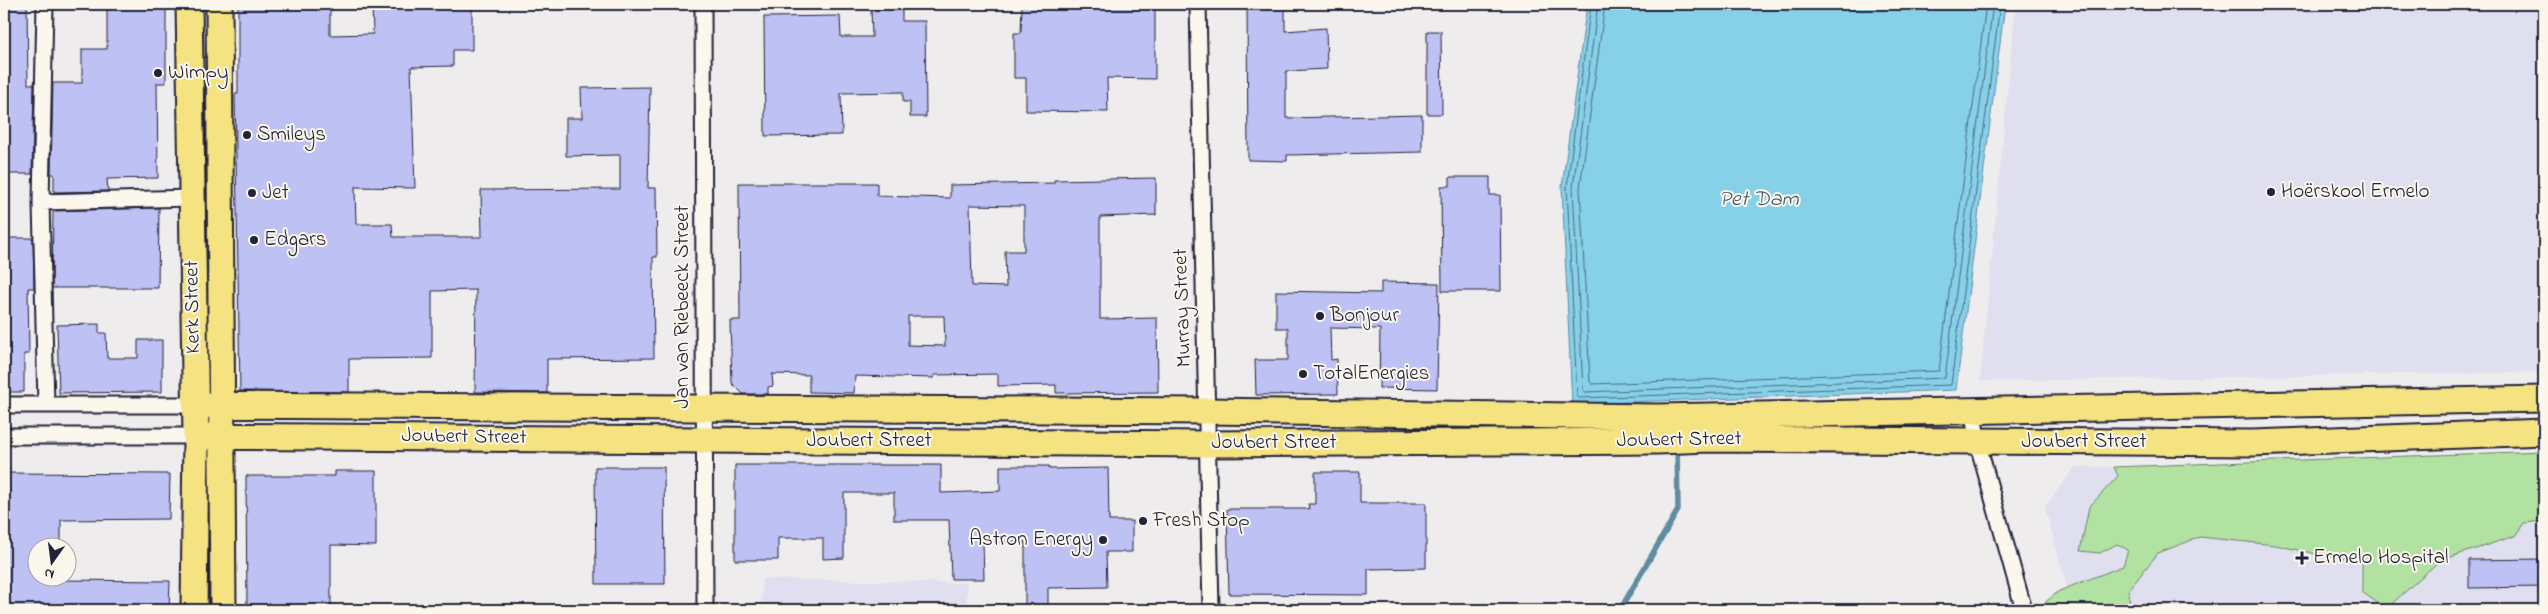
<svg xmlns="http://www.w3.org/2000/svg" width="2548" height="614" font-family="'Indie Flower',sans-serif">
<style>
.built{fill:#e0dfef}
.green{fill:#b1e2a2;stroke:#6a826e}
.water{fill:#87d1e8;stroke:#5f8ba3}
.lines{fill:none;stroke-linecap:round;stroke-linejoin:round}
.shore{stroke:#4a6880;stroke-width:1}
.stream{stroke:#5f8ba3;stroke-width:5.5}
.building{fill:#bdc1f3;stroke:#22223b;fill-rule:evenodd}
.minor-casing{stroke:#22223b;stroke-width:19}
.trunk-casing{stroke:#22223b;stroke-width:29}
.minor{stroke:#fbf7ec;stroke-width:15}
.trunk{stroke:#f5e382;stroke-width:25}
.poi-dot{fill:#22223b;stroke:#fbf7ec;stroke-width:2}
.labels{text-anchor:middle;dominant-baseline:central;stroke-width:4;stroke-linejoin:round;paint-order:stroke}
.poi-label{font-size:21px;fill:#22223b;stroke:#fbf7ec;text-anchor:start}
.street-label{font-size:21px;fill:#22223b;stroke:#fbf7ec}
.water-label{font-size:22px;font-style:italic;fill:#40576f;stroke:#fbf7ec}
</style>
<rect width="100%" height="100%" fill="#efeced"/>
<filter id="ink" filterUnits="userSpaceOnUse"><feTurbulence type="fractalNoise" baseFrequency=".02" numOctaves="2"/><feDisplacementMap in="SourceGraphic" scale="10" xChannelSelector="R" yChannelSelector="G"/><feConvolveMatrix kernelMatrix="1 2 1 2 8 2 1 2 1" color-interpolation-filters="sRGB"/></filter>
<g filter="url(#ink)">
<path class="built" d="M 2019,4 L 2544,4 L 2544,372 L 1980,381 L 2015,12 Z
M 2544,465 L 2544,610 L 2073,610 L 2045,507 L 2075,467 Z
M 762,579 L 967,583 L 966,610 L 761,610 Z"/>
<path class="green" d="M 2544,451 L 2544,521 L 2524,523 L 2515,536 L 2439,561 L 2386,609 L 2362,592 L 2362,560 L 2326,556 L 2275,545 L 2200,537 L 2158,553 L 2128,591 L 2131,610 L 2046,610 L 2043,604 L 2059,591 L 2123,566 L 2128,550 L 2117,544 L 2100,553 L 2080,551 L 2089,507 L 2118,476 L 2114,467 Z"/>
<path class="water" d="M 1587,4 L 2005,4 L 1956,390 L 1572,404 L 1562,187 Z"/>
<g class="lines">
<path class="shore" d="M 1591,4 L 1567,187 L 1577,396 L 1579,398 L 1951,385 L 2000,4
M 1598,4 L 1573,187 L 1583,390 L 1585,392 L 1945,378 L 1993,4
M 1605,4 L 1580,188 L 1590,382 L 1592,384 L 1939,371 L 1986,4"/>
<path class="stream" d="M 1620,610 L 1678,510 L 1677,445"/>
</g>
<path class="building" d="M 4,4 L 27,4 L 28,84 L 34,84 L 32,174 L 4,174 Z
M 107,4 L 166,4 L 166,83 L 157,83 L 158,178 L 107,179 L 108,191 L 54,192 L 54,174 L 51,174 L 53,83 L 82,83 L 82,49 L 107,49 Z
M 238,4 L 330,4 L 330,35 L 373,34 L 372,4 L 472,4 L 472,50 L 453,50 L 453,66 L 411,67 L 415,188 L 355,187 L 356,224 L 392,224 L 393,237 L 482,237 L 481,190 L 620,189 L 620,155 L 566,156 L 566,118 L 582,118 L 581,88 L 650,87 L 648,188 L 656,188 L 657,257 L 653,257 L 654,358 L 547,359 L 547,393 L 475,392 L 476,290 L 432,291 L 432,358 L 349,359 L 349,392 L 240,391 L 235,94 L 238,94 Z
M 1022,4 L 1155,4 L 1155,79 L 1107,78 L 1108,112 L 1026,111 L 1026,78 L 1014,78 L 1014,33 L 1021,33 Z
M 1247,4 L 1285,4 L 1285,31 L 1326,28 L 1327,69 L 1286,71 L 1286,118 L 1422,115 L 1422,152 L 1287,155 L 1287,161 L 1248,160 Z
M 871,9 L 902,9 L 902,21 L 925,21 L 926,117 L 910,117 L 910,102 L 903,102 L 903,92 L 841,93 L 842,135 L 765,136 L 764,17 L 840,16 L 841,37 L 872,37 Z
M 1427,31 L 1441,31 L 1442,114 L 1427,114 Z
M 1450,177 L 1490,177 L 1490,195 L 1500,195 L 1501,291 L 1442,291 L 1441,186 L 1450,186 Z
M 1156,178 L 1156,215 L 1100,217 L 1100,319 L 1157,318 L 1158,392 L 1056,393 L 1056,385 L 998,386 L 998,374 L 934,375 L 934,378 L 855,376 L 854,393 L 809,392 L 809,375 L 772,374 L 773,386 L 768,387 L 768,394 L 743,394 L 732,383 L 730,320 L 740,320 L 739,183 L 877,183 L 877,196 L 950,198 L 950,185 L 1054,183 L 1054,180 ZM 970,205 L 1024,206 L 1024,251 L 1005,251 L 1006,287 L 972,286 ZM 908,316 L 944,316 L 945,346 L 908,345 Z
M 159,208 L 158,288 L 52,288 L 53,211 Z
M 4,238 L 33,238 L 34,288 L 28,288 L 29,354 L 24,354 L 24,392 L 4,392 Z
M 1381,282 L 1439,283 L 1437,389 L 1379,388 L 1380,329 L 1330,328 L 1331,360 L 1337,359 L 1338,394 L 1256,395 L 1255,360 L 1288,360 L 1288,328 L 1276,328 L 1276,291 L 1381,293 Z
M 99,324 L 99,333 L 106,333 L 107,358 L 138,358 L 138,340 L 162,340 L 162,392 L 59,393 L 57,325 Z
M 735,465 L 941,465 L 941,493 L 1000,491 L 1000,466 L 1049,466 L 1049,469 L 1108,468 L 1109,521 L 1132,521 L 1132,552 L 1106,552 L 1107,587 L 1048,588 L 1048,610 L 1025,610 L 1025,542 L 983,542 L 984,579 L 951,579 L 949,520 L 894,520 L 894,493 L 844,493 L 844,558 L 823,559 L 823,538 L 778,538 L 778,560 L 735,560 Z
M 595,467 L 664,467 L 665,584 L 596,584 Z
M 335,471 L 376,471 L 376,546 L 331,545 L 331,610 L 247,610 L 246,476 L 335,476 Z
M 1315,472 L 1360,472 L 1360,503 L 1426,503 L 1426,568 L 1368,569 L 1368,595 L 1229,594 L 1227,509 L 1309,509 L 1308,504 L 1315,504 Z
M 4,473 L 170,474 L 169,519 L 61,520 L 61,546 L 38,546 L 38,576 L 61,576 L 61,580 L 170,581 L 169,610 L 4,610 Z
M 2544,559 L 2544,587 L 2469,588 L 2469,560 Z"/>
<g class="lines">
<defs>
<path id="minor" d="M 45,4 L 41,202 L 46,404
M 703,4 L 705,610
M 1198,4 L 1211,610
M 41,202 L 191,198
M 4,405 L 196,405
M 1973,411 L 1977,441 L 2024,610
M 4,436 L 196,436"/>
<path id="trunk" d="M 189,4 L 196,436 L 194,610
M 219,4 L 223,610
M 196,405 L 1207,411 L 1657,417 L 2544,399
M 196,436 L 1207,444 L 1658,441 L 1709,439 L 2252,443 L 2544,432"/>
</defs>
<use href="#minor" class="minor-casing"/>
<use href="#trunk" class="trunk-casing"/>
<use href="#minor" class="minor"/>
<use href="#trunk" class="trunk"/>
</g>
</g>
<g class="poi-dot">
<circle cx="158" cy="73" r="5"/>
<circle cx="247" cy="135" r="5"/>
<circle cx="2271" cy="192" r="5"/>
<circle cx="252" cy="193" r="5"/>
<circle cx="254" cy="240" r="5"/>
<circle cx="1320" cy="316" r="5"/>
<circle cx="1303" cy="374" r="5"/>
<circle cx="1143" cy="521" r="5"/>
<circle cx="1103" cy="540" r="5"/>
<path d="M2299.5 550.5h5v5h5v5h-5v5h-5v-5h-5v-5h5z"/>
</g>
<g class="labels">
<g class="poi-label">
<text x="168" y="73">Wimpy</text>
<text x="257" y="135">Smileys</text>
<text x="2281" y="192">Hoërskool Ermelo</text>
<text x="262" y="193">Jet</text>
<text x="264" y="240">Edgars</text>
<text x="1330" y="316">Bonjour</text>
<text x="1313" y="374">TotalEnergies</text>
<text x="1153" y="521">Fresh Stop</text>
<text x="1093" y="540" text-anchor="end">Astron Energy</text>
<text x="2313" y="558">Ermelo Hospital</text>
</g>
<g class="street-label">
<text transform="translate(193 307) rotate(-91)">Kerk Street</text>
<text transform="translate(683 307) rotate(-90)">Jan van Riebeeck Street</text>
<text transform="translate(1183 308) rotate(-92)">Murray Street</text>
<text transform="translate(464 437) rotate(1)">Joubert Street</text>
<text transform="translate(1679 440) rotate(-1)">Joubert Street</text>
<text x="869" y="441">Joubert Street</text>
<text x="2084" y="442">Joubert Street</text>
<text x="1274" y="443">Joubert Street</text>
</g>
<g class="water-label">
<text x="1759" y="200">Pet Dam</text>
</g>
</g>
<rect width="2548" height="614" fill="none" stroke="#fbf7ec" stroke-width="20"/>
<rect x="10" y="10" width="2528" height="594" fill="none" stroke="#22223b" stroke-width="2" filter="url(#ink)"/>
<g transform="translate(52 562) rotate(194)"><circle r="24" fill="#fbf7ec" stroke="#a4a2a5"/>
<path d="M0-4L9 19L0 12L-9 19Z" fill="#22223b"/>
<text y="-8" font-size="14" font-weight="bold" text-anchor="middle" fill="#22223b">N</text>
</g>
</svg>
